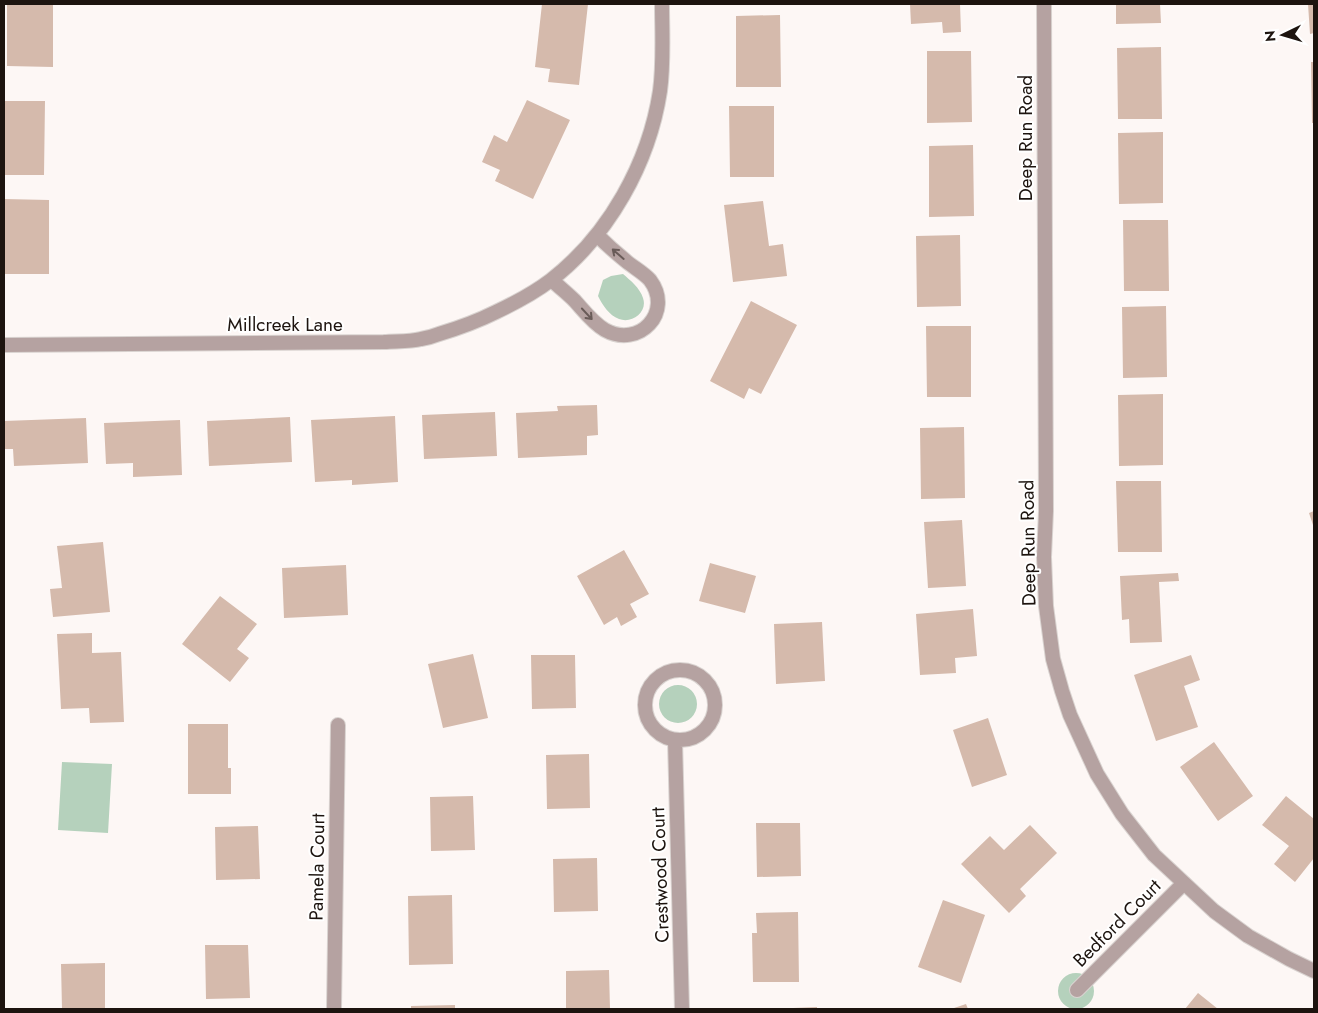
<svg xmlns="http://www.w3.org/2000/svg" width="1318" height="1013" font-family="Jost,sans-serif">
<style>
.green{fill:#b5d1bc}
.building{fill:#d5baac}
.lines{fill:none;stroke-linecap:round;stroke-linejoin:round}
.minor-casing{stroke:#d9d3d0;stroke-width:16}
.minor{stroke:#b5a2a1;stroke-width:14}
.oneway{stroke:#695b58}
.labels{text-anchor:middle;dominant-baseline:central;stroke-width:4;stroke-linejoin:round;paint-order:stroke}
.street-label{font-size:19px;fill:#1d140f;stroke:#fff}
</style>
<rect width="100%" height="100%" fill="#fdf7f5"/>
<path class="green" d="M 623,274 C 630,280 640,288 643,298 C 648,312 632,324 619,319 C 609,315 603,306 598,296 L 603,280 L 611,276 Z
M659 704a19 19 0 1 1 38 0a19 19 0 1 1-38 0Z
M 62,762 L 112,764 L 108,833 L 58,830 Z
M1058 991a18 18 0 1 1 36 0a18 18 0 1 1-36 0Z"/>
<path class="building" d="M 7,4 L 53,4 L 53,67 L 7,66 Z
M 542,4 L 588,4 L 579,85 L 548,82 L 550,69 L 535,67 Z
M 910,4 L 960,4 L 961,32 L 943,33 L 942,22 L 911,24 Z
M 1116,4 L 1160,4 L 1161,23 L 1116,24 Z
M 1308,4 L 1314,4 L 1314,33 L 1310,34 Z
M 780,15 L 781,87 L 736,87 L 736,16 Z
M 1161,47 L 1162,119 L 1118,119 L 1117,48 Z
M 927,51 L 971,51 L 972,122 L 927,123 Z
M 1311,62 L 1314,62 L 1314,123 L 1312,123 Z
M 527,100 L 570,120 L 533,199 L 495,181 L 500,170 L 482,162 L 494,135 L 507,142 Z
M 4,101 L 45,101 L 44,175 L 4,175 Z
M 729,106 L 774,106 L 774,177 L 730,177 Z
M 1163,132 L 1163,203 L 1119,204 L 1118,133 Z
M 973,145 L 974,216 L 929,217 L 929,146 Z
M 4,199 L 49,200 L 49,274 L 4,274 Z
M 763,201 L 769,246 L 783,244 L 787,276 L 733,282 L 724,205 Z
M 1123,220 L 1168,220 L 1169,291 L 1124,291 Z
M 960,235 L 961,306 L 917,307 L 916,236 Z
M 751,301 L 797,325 L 761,394 L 749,388 L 744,399 L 710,381 Z
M 1166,306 L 1167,377 L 1123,378 L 1122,307 Z
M 926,326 L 971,326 L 971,397 L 927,397 Z
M 1163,394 L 1163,465 L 1119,466 L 1118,395 Z
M 597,405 L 598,435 L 587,436 L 587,455 L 518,458 L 516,413 L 558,411 L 557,406 Z
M 495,412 L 497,456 L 424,459 L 422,415 Z
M 395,416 L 398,482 L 352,485 L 352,480 L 315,482 L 311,420 Z
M 290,417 L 292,462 L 209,466 L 207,421 Z
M 86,418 L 88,463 L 14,466 L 13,449 L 4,449 L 4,421 Z
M 180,420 L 182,475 L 133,477 L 133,463 L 106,464 L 104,423 Z
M 964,427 L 965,498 L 921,499 L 920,428 Z
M 1116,481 L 1161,481 L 1162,552 L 1118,552 Z
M 1314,511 L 1314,528 L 1309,513 Z
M 962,520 L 966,586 L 928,588 L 924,522 Z
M 103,542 L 110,612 L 53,617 L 50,589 L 62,588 L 57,546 Z
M 624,550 L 649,594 L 630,604 L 637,617 L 621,626 L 617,617 L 604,625 L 577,576 Z
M 710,563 L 756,576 L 745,613 L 699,601 Z
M 346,565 L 348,615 L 284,618 L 282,568 Z
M 1178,573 L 1179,581 L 1159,582 L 1162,642 L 1130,643 L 1129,619 L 1122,620 L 1120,576 Z
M 220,596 L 257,624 L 237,649 L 249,658 L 230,682 L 182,644 Z
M 973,609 L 977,656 L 955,658 L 956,673 L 920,675 L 916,614 Z
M 822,622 L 825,681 L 776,684 L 774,624 Z
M 92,633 L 92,653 L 121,652 L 124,722 L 90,723 L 89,708 L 61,709 L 57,634 Z
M 473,654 L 488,718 L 443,728 L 428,664 Z
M 531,655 L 575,655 L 576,708 L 532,709 Z
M 1191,655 L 1200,680 L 1184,686 L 1198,727 L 1156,741 L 1134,675 Z
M 988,718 L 1007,775 L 972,787 L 953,730 Z
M 188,724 L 228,724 L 228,768 L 231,768 L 231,794 L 188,794 Z
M 1214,742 L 1253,796 L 1218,821 L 1180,767 Z
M 589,754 L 590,808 L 547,809 L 546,755 Z
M 473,796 L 475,850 L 431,851 L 430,797 Z
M 1286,796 L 1314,819 L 1314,858 L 1295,882 L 1274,864 L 1289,846 L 1262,825 Z
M 756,823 L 800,823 L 801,876 L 757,877 Z
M 1030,825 L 1057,853 L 1020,889 L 1026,896 L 1009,913 L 961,864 L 990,836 L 1004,850 Z
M 258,826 L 260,879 L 216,880 L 215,827 Z
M 597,858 L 598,911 L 554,912 L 553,859 Z
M 452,895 L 453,964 L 409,965 L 408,896 Z
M 943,900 L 985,915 L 961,983 L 918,967 Z
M 798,912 L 799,982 L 753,982 L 752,933 L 757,933 L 756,913 Z
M 205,945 L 248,945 L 250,998 L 206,999 Z
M 105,963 L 105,1009 L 62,1009 L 61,964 Z
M 609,970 L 610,1009 L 566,1009 L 566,971 Z
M 1198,993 L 1218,1009 L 1185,1009 Z
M 966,1004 L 968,1009 L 951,1009 Z
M 455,1005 L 455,1009 L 411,1009 L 411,1006 Z
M 817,1007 L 817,1009 L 793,1009 L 793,1008 Z"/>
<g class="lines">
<defs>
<path id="minor" d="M 1044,4 L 1046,511 L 1044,557 L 1046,606 L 1053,659 L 1062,691 L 1070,715 L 1097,774 L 1122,814 L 1154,855 L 1214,911 L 1248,936 L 1289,959 L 1314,971
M 552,280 C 559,287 567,293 575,301 C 584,311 593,323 605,330 C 639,349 674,312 650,280 C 644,273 633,267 626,261 C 616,253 606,244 597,235
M 4,345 L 384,342 C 396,341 409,342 421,339 C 427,338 434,336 439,334 C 459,328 478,321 496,312 C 515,303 534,293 551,280 C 609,235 649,163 660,91 C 664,62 662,32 662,4
M645 705a35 35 0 1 1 70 0a35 35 0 1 1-70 0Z
M 675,740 L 682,1009
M 1077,990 L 1184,883
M 334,1009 L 338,725"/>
</defs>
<use href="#minor" class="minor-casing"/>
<use href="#minor" class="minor"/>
</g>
<defs><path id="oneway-shaft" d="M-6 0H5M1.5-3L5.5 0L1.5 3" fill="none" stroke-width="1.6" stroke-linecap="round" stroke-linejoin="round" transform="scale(1.25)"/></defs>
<g class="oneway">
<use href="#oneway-shaft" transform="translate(618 254) rotate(-139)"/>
<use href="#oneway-shaft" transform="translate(587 314) rotate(47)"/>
</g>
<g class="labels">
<g class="street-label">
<text transform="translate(1025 138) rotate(-90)">Deep Run Road</text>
<text x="285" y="324">Millcreek Lane</text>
<text transform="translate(1028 543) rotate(-91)">Deep Run Road</text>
<text transform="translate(317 867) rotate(-89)">Pamela Court</text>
<text transform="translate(660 875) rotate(-92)">Crestwood Court</text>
<text transform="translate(1117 923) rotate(-45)">Bedford Court</text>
</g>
</g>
<rect width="1318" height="1013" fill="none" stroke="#1d140f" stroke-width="10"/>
<g transform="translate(1283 35) rotate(265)" stroke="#ffffff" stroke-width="4" paint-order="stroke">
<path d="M0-4L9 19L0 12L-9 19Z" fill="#1d140f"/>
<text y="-8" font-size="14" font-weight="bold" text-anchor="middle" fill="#1d140f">N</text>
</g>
</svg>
